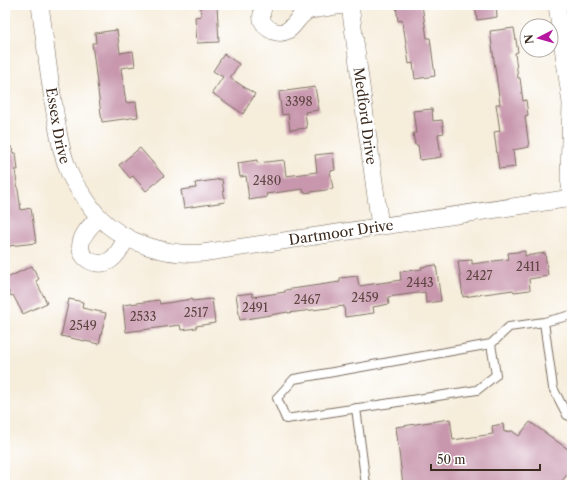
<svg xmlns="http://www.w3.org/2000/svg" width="577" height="490" font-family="'Libre Caslon Text',serif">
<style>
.building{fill:#c897ad}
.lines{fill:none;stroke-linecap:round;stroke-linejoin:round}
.service-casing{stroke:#7c6e60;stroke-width:10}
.minor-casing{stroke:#7c6e60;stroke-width:18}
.service{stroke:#fff;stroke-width:8}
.minor{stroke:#fff;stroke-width:17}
.labels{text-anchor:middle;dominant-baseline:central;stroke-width:4;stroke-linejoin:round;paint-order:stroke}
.number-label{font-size:12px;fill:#5e4542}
.street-label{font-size:14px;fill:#3b2a1e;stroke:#fff}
</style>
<rect width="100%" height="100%" fill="#fff"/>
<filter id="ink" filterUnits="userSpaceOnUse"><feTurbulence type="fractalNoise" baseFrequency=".025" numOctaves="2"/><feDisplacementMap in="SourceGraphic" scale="8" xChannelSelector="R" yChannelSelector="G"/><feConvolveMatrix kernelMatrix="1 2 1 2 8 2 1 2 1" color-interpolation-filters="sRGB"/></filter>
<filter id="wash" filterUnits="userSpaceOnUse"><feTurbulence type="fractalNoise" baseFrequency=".012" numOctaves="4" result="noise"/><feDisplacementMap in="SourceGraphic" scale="16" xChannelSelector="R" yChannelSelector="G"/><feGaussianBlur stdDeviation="0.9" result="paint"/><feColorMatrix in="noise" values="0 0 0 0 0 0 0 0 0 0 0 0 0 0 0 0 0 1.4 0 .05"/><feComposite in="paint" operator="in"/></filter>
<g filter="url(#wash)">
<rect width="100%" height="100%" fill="#f6eddb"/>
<g id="blocks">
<path class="building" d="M 200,5 L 217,5 L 219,42 L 197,43 L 195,17 L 201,16 Z
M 396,5 L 422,5 L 427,38 L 430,38 L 435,76 L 415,79 L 413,63 L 409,64 L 404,30 L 403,30 L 402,20 L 398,21 Z
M 475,5 L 496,5 L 497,17 L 477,20 Z
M 514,28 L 518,52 L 515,53 L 518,78 L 520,78 L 523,101 L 526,100 L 528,115 L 525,116 L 529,147 L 513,150 L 515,167 L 499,169 L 494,132 L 500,131 L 496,104 L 500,104 L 490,31 Z
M 117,30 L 120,53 L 133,51 L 135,66 L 121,68 L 126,103 L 136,102 L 138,117 L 102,122 L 92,43 L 96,43 L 95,33 Z
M 224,54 L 239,64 L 230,78 L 255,94 L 243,114 L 212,93 L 223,77 L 213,71 Z
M 315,87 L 319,110 L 305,112 L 307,128 L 290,130 L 288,114 L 282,115 L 279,92 Z
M 432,109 L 433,121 L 442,120 L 444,133 L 438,134 L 441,157 L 420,160 L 418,145 L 415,145 L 413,133 L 416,133 L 413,111 Z
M 12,147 L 13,153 L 16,153 L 18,170 L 15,170 L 21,210 L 31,208 L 36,243 L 9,246 L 5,220 L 5,148 Z
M 140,148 L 164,176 L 146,191 L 133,176 L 130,178 L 119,165 Z
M 333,153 L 335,170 L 330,171 L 333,189 L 304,193 L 303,189 L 266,194 L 267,197 L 249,200 L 246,176 L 240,177 L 238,163 L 257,160 L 257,163 L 284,160 L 286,176 L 317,172 L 315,155 Z
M 222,179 L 225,202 L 184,208 L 181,190 L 196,188 L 195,183 Z
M 525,251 L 525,256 L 545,253 L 548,276 L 529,279 L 530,290 L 514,292 L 513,290 L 463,297 L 458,261 L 472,260 L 472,264 L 509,259 L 508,253 Z
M 436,265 L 441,301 L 426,303 L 425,292 L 388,297 L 389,304 L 373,307 L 374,313 L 345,317 L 344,306 L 288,313 L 288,312 L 240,320 L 236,295 L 252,293 L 253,297 L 285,292 L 285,290 L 340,282 L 340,278 L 357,276 L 359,286 L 401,280 L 400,272 L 422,269 L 421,267 Z
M 32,266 L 39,279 L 36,281 L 47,303 L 23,314 L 13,295 L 11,296 L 5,285 L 5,279 Z
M 69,299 L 83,302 L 82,308 L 106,313 L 99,344 L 61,336 Z
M 192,299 L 192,301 L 212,299 L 215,323 L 196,326 L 196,328 L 182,330 L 181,330 L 180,325 L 126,332 L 123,305 L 159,300 L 160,304 Z
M 450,419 L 453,440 L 493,434 L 492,426 L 503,424 L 504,432 L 512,431 L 519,436 L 530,422 L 572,452 L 572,468 L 559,485 L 403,485 L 396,427 Z"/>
</g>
</g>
<g filter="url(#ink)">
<use href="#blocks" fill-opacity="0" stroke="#7c6e60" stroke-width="1"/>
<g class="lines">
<defs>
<path id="service" d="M 572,315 L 544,322 L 553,388 L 567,415 L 572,417
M 491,344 L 496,375 L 477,390 L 286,419 L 277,398 L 294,379 L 491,344 L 509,327 L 544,322
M 356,408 L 366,485"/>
<g id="minor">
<path id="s1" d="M 40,5 C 45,41 49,77 55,113 C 58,131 60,149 67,166 C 70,177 76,186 83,195 C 88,203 93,211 99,217 C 124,243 167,256 202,253 L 572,198"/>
<path d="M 264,5 C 262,10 261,15 262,20 C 264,25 268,29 273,31 C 293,38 294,17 308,11 C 310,9 314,10 317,9 C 326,8 335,6 345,5"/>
<path id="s2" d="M 350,5 L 380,226"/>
<path d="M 557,5 L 571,103 L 569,178 L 572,198"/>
<path d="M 99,217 C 92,225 83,232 81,243 C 77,260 101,270 113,258 C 119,253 123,244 127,237"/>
</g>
</defs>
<use href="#service" class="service-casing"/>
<use href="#minor" class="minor-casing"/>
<use href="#service" class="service"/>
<use href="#minor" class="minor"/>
</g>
</g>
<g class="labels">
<g class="number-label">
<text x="299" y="101">3398</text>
<text x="267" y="180">2480</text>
<text x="528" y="266">2411</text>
<text x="479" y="275">2427</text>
<text x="420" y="282">2443</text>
<text x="365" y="297">2459</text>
<text x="307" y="299">2467</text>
<text x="255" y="307">2491</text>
<text x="196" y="312">2517</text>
<text x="143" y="316">2533</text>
<text x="83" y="325">2549</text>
</g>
<g class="street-label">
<text stroke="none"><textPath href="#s2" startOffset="112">Medford Drive</textPath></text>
<text stroke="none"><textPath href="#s1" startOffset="122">Essex Drive</textPath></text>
<text stroke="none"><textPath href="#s1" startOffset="477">Dartmoor Drive</textPath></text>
</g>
</g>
<rect width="577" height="490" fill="none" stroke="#fff" stroke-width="20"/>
<g transform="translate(539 38) rotate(264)"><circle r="19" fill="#ffffff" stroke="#b1aaa5"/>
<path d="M0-3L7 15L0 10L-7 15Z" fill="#b5179e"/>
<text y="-6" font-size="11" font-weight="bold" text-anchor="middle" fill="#3b2a1e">N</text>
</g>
<path d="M431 464v6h109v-6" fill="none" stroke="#3b2a1e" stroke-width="2"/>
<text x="437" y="464" font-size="12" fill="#3b2a1e" stroke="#ffffff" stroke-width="3" paint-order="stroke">50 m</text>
</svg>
